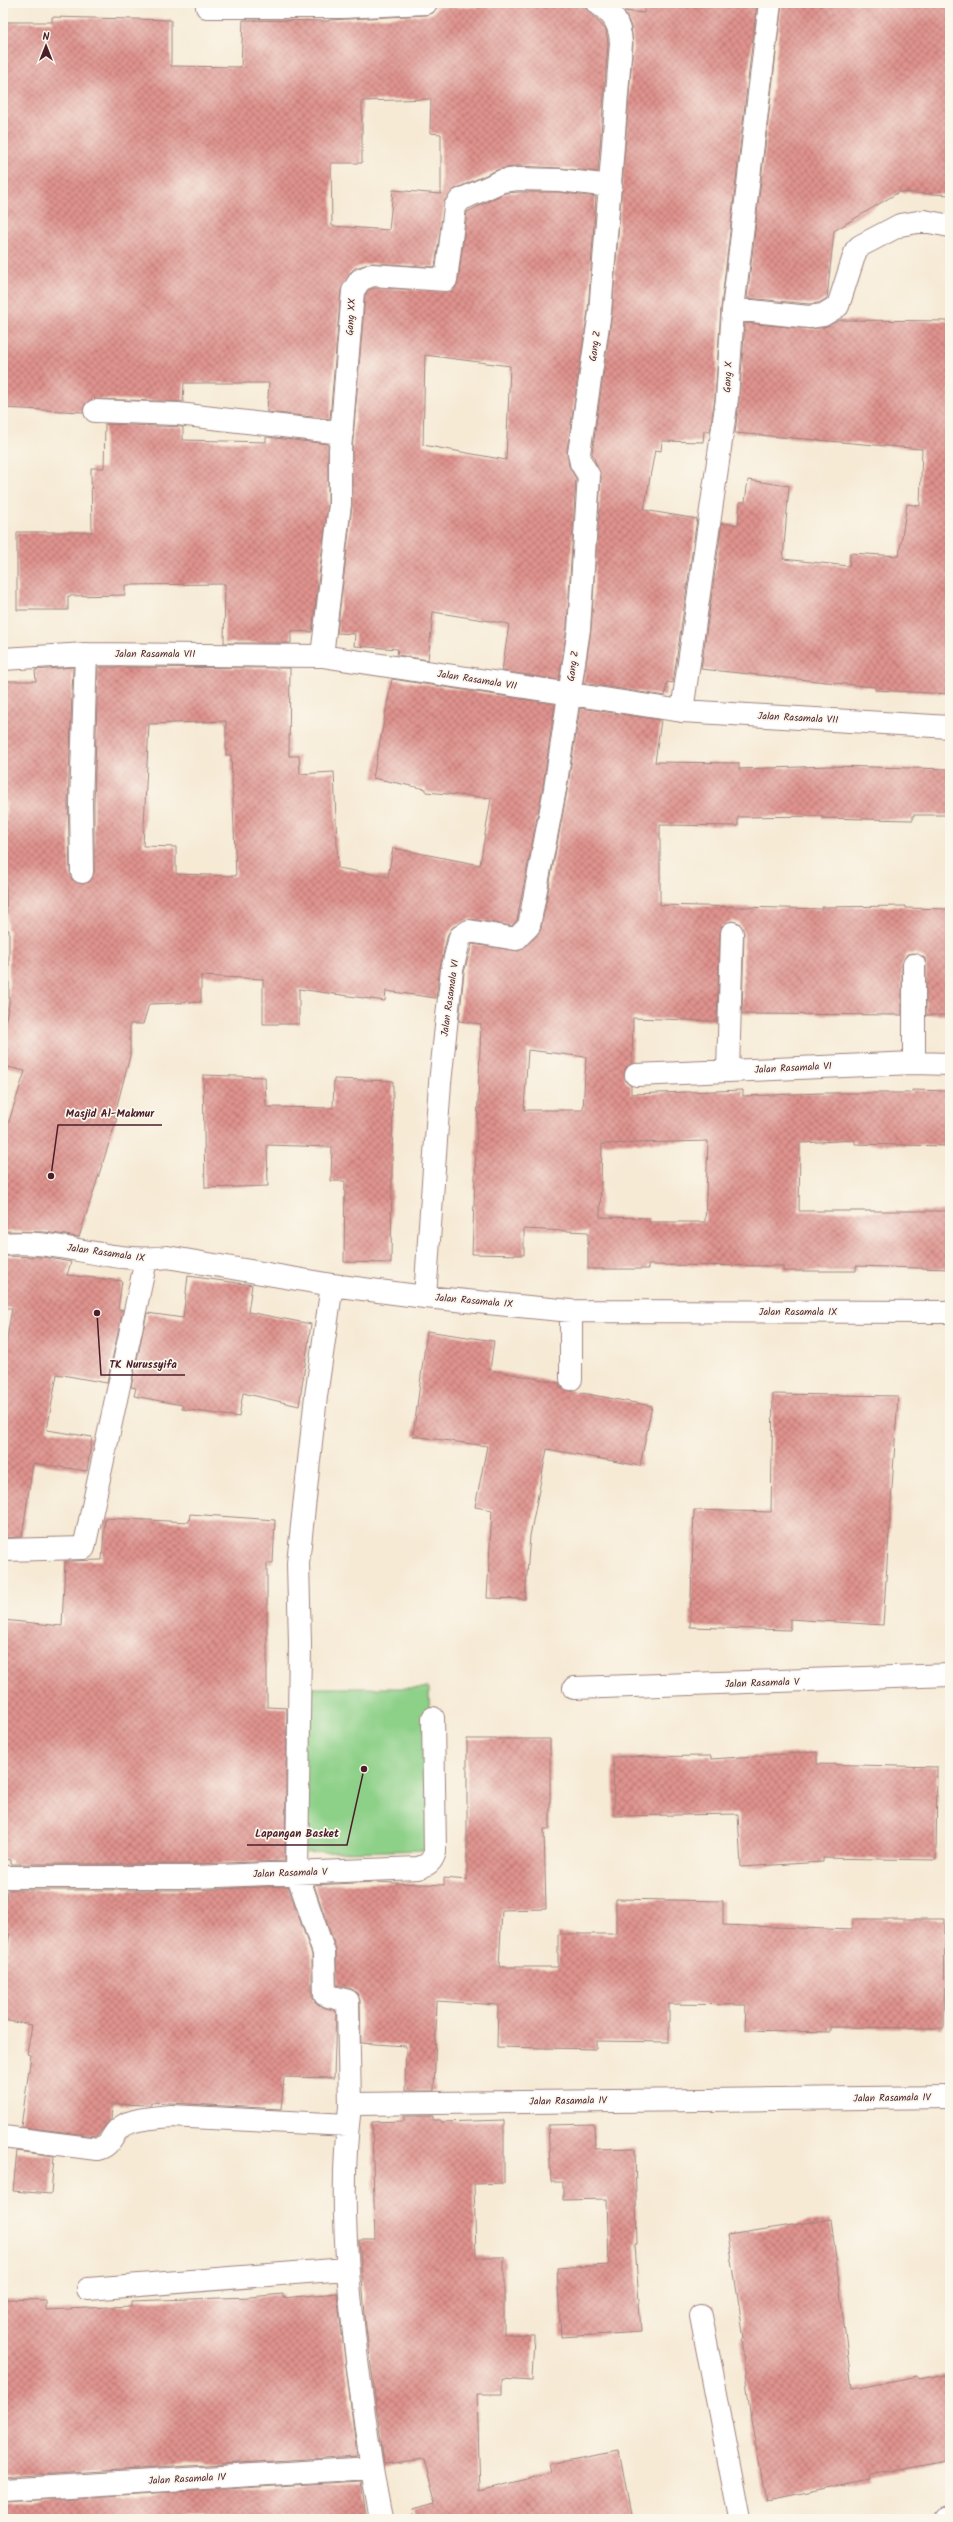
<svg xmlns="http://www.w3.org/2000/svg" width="953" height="2522" font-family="Kalam,sans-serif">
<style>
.garden{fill:#8dd088;stroke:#6c785a}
.building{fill:url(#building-cross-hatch);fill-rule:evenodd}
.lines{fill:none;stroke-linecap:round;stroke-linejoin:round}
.minor-casing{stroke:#a08480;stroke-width:24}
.minor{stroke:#fff;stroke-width:22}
.labels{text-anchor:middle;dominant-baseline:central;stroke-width:3.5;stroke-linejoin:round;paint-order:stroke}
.street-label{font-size:10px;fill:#4a1f2b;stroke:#fbf7ec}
.leader{fill:none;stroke:#4a1f2b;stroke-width:1.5}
.callout-dot{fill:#4a1f2b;stroke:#fbf7ec;stroke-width:1.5}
.callout-label{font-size:11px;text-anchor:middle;font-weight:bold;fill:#4a1f2b;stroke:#fbf7ec;stroke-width:3.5;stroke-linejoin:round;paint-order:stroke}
</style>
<defs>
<pattern id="building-cross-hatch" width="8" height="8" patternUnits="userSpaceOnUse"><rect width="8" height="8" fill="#df938e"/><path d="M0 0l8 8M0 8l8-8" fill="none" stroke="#b77774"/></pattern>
</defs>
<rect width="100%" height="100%" fill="#fbf7ec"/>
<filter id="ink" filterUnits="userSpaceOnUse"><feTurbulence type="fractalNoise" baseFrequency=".025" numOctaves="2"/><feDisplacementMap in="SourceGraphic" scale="8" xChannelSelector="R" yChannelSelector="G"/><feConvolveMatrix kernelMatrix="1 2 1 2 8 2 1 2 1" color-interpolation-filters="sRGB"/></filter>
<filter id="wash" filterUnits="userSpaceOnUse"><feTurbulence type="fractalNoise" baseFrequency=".012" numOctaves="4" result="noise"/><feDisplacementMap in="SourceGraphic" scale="16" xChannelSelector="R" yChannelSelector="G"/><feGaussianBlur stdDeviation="0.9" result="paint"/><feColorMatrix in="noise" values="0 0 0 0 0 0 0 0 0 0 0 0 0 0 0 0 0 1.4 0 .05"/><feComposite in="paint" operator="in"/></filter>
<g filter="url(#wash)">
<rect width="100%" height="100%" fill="#f6ead5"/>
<path class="garden" d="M 299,1688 L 429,1688 L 432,1850 L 298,1853 Z"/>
<g id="blocks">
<path class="building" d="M 534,3 L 585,7 L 606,30 L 608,43 L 598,172 L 560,168 L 518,166 L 497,170 L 455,189 L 445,200 L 435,267 L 372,263 L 355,268 L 350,273 L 341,290 L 330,419 L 267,412 L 269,383 L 184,383 L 183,402 L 95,399 L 85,404 L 83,412 L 3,408 L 3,22 L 52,22 L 52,17 L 171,20 L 171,66 L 241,67 L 243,20 L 329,21 L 329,20 L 427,15 L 433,13 L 437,7 L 490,7 ZM 431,99 L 430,133 L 441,134 L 441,194 L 393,190 L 389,230 L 332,226 L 331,163 L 362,163 L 362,101 Z
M 645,3 L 757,3 L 721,308 L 715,398 L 710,431 L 704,431 L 703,442 L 662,441 L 661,451 L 655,450 L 644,510 L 697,519 L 673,683 L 667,682 L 665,696 L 583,683 L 591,630 L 601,477 L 592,453 L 612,313 L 633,44 L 631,26 L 624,11 L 644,13 Z
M 782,3 L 950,3 L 950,195 L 899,192 L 834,231 L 827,298 L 819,303 L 809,304 L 747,298 Z
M 519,192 L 559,192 L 596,197 L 588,311 L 567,451 L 569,466 L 576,479 L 567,628 L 559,680 L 502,671 L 509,624 L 433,612 L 428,660 L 397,655 L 398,649 L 354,646 L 355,634 L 337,633 L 352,505 L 352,451 L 365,295 L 368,290 L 374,288 L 452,291 L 458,282 L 467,212 L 505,193 ZM 425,355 L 510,366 L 506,460 L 423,445 Z
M 840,320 L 950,321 L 950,694 L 875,690 L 875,687 L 701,669 L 722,523 L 738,525 L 740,502 L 745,502 L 748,480 L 789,486 L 783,559 L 849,566 L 850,553 L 899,556 L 907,504 L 920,506 L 922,449 L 735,433 L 739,400 L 745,323 L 811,329 L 825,327 Z
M 105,424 L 183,427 L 183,440 L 266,442 L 266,437 L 328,444 L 328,503 L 312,632 L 291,631 L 291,643 L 224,643 L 225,584 L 125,585 L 125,595 L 68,596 L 68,610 L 17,610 L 17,532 L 92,532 L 91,468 L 104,468 Z
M 73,667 L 68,803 L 70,872 L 72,879 L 82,884 L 89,882 L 94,872 L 94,803 L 98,667 L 290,668 L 289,756 L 299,756 L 300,774 L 334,772 L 338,868 L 388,877 L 393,848 L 480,865 L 491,798 L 426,792 L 426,789 L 373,778 L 392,679 L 555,704 L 543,787 L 517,920 L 512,926 L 471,919 L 453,927 L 448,934 L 440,967 L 436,998 L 386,991 L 385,1001 L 299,989 L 299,1024 L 263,1024 L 263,979 L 201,976 L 201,1002 L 149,1004 L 143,1024 L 130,1024 L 130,1056 L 114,1117 L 117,1118 L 79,1237 L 45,1232 L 3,1231 L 3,1140 L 25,1071 L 3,1066 L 3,1031 L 9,1005 L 9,930 L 7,930 L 5,854 L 6,799 L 3,799 L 6,681 L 36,681 L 35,670 ZM 226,721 L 226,755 L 231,755 L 236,876 L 176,874 L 176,847 L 143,846 L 149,724 Z
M 580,708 L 661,720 L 655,762 L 739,763 L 739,769 L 831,766 L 950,769 L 950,815 L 913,815 L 913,820 L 822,818 L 822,816 L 738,817 L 738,826 L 660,825 L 660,905 L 822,909 L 822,907 L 906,906 L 906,908 L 950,909 L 950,1015 L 926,1015 L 926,965 L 925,958 L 914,953 L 907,954 L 902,965 L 902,1015 L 742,1014 L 744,933 L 739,923 L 732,921 L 722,926 L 720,933 L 717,1021 L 633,1018 L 632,1064 L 625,1069 L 624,1075 L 626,1082 L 631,1086 L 631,1094 L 743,1090 L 743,1096 L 822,1093 L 912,1093 L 912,1090 L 950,1091 L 950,1146 L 855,1144 L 855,1140 L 800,1143 L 799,1211 L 950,1211 L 950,1269 L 856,1266 L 856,1271 L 783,1271 L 783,1266 L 648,1265 L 648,1269 L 588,1269 L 588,1232 L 524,1229 L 524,1255 L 472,1254 L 481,1024 L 459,1021 L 464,972 L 472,944 L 519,951 L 538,935 L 541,929 L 567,791 ZM 528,1050 L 586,1057 L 583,1110 L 524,1110 ZM 708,1141 L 705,1222 L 649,1222 L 649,1218 L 600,1217 L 602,1144 Z
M 203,1075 L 265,1077 L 266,1107 L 333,1108 L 334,1079 L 393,1081 L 391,1263 L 344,1262 L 345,1181 L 331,1181 L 332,1147 L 267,1145 L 268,1186 L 205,1188 Z
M 3,1256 L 43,1257 L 71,1262 L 67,1275 L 122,1281 L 118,1309 L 123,1310 L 107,1383 L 57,1374 L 47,1430 L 92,1437 L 87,1471 L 33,1463 L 22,1537 L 3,1538 L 3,1363 L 12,1308 L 3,1308 Z
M 188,1276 L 252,1285 L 248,1312 L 311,1324 L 299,1406 L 243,1393 L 239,1417 L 182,1409 L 182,1405 L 134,1396 L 136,1388 L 131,1387 L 147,1313 L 183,1318 Z
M 427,1331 L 494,1341 L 490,1370 L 560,1383 L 560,1388 L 571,1391 L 652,1406 L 640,1466 L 547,1449 L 530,1536 L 525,1599 L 487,1598 L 492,1510 L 475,1507 L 487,1446 L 413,1436 Z
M 773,1394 L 898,1396 L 883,1625 L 790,1619 L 790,1630 L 690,1627 L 694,1510 L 771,1512 Z
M 190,1514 L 275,1520 L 273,1563 L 267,1563 L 267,1707 L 287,1708 L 285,1861 L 194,1864 L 11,1864 L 11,1860 L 3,1859 L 3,1620 L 62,1626 L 65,1561 L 102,1560 L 105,1518 L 189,1522 Z
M 467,1739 L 550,1739 L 550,1829 L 544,1829 L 546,1909 L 502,1910 L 499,1967 L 558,1967 L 558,1934 L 616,1934 L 616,1899 L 723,1901 L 723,1925 L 852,1930 L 852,1919 L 945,1919 L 944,2028 L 830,2027 L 830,2032 L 745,2030 L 746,2005 L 669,2004 L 669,2042 L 596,2041 L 596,2049 L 497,2047 L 498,2005 L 437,2001 L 434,2091 L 405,2091 L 406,2046 L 361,2043 L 360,2000 L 357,1993 L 352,1989 L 337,1985 L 336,1949 L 314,1885 L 374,1882 L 444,1885 L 444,1878 L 467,1880 Z
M 817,1752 L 817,1764 L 937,1767 L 936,1860 L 823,1858 L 823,1862 L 741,1867 L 738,1814 L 614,1816 L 613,1757 L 711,1756 L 711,1759 Z
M 288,1886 L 312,1955 L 312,1995 L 315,2002 L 322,2007 L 336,2011 L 334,2078 L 284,2077 L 281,2109 L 151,2102 L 151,2105 L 112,2104 L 111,2119 L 96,2136 L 21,2127 L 31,2055 L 27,2054 L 32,2025 L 3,2020 L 3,1977 L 10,1934 L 3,1933 L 7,1890 L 194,1890 Z
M 404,2116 L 433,2116 L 433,2120 L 441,2120 L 441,2122 L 504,2120 L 504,2183 L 474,2184 L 476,2257 L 504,2257 L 504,2334 L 534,2335 L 532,2381 L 502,2379 L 502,2394 L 477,2394 L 480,2491 L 551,2473 L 549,2464 L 619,2451 L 631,2515 L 612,2519 L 414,2519 L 412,2509 L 436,2503 L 424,2459 L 384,2464 L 366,2327 L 359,2240 L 375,2240 L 372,2122 L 404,2121 Z
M 594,2124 L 595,2149 L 635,2148 L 637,2244 L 635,2244 L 641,2332 L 561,2337 L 557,2268 L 609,2265 L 607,2199 L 563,2200 L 563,2182 L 551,2182 L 548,2125 Z
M 17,2151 L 54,2156 L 51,2194 L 13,2191 Z
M 831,2219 L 852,2389 L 918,2376 L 919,2379 L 950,2373 L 950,2459 L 869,2475 L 870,2479 L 766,2500 L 751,2420 L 741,2339 L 744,2338 L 728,2235 Z
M 337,2293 L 357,2456 L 3,2477 L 3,2299 L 46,2300 L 46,2310 L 131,2306 L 131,2301 L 250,2297 L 283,2294 L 283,2298 Z
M 361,2481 L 366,2519 L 3,2519 L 3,2502 Z"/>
</g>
</g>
<g filter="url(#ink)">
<use href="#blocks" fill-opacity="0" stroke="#a08480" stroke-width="1"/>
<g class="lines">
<defs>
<path id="minor" d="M 207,7 L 343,7 L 426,3
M 733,309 L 770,3
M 95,411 L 178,414 L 342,433
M 322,656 L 340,504 L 340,450 L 353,291 L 360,280 L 372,275 L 446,280 L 455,207 L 460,200 L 502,181 L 518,179 L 560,180 L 611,186
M 3,659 L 86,654 L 322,656 L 682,711 L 950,727
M 682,711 L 727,399 L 733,309 L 809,317 L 823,315 L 838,306 L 856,250 L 860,246 L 900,225 L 924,221 L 950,226
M 82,872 L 81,803 L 86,654
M 914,965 L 914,1063
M 728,1071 L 732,933
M 636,1075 L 914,1063 L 950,1064
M 3,1244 C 58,1238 112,1265 167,1257 L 332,1285 L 425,1297 L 571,1311 L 950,1312
M 332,1285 L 316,1396 L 298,1563 L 300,1643 L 297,1873 L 324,1953 L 325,1995 L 348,2001 L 350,2107
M 425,1297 L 440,1083 L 452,970 L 460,937 L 469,931 L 516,939 L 529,926 L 555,789 L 579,629 L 589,476 L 581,463 L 579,453 L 600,312 L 621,43 C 620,24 613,13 597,3
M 571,1311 L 571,1379
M 3,1550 L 84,1548 L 146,1260
M 574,1688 L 950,1675
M 3,1877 L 194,1877 L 418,1868 C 428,1865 432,1862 435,1852 L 433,1718
M 3,2137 L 97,2149 C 113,2145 110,2135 121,2127 C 135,2118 154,2118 170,2116 L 348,2125
M 88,2289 L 346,2269
M 701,2316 L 740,2519
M 3,2490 L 371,2468
M 381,2519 C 370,2466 364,2414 357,2360 C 347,2276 339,2191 350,2107 L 355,2104 L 950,2097
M 945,2519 L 950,2518"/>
</defs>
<use href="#minor" class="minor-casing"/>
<use href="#minor" class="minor"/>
</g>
</g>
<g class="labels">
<g class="street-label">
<text transform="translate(351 317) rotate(-86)">Gang XX</text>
<text transform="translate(595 346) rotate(-82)">Gang Z</text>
<text transform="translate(728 377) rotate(-87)">Gang X</text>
<text x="155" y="654">Jalan Rasamala VII</text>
<text transform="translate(573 666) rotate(-82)">Gang Z</text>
<text transform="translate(477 680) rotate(9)">Jalan Rasamala VII</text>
<text transform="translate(798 718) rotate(3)">Jalan Rasamala VII</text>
<text transform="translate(450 998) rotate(-82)">Jalan Rasamala VI</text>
<text transform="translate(793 1068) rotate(-3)">Jalan Rasamala VI</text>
<text transform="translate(106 1253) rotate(8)">Jalan Rasamala IX</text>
<text transform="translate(474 1301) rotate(5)">Jalan Rasamala IX</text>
<text x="798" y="1312">Jalan Rasamala IX</text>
<text transform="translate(762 1683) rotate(-2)">Jalan Rasamala V</text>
<text transform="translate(290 1873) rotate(-2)">Jalan Rasamala V</text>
<text transform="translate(892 2098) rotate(-1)">Jalan Rasamala IV</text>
<text transform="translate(568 2101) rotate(-1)">Jalan Rasamala IV</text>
<text transform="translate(187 2479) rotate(-3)">Jalan Rasamala IV</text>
</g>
</g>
<path class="leader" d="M51 1176L58 1125H162M97 1313L101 1375H185M364 1769L347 1845H247"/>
<g class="callout-dot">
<circle cx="51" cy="1176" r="4"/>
<circle cx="97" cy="1313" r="4"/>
<circle cx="364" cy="1769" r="4"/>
</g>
<g class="callout-label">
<text x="110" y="1117">Masjid Al-Makmur</text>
<text x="143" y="1368">TK Nurussyifa</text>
<text x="297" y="1837">Lapangan Basket</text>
</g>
<rect width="953" height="2522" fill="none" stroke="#fbf7ec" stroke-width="16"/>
<g transform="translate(46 46)" stroke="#fbf7ec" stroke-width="3" paint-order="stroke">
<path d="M0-3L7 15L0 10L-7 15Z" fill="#4a1f2b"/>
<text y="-6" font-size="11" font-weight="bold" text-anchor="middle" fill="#4a1f2b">N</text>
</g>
</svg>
